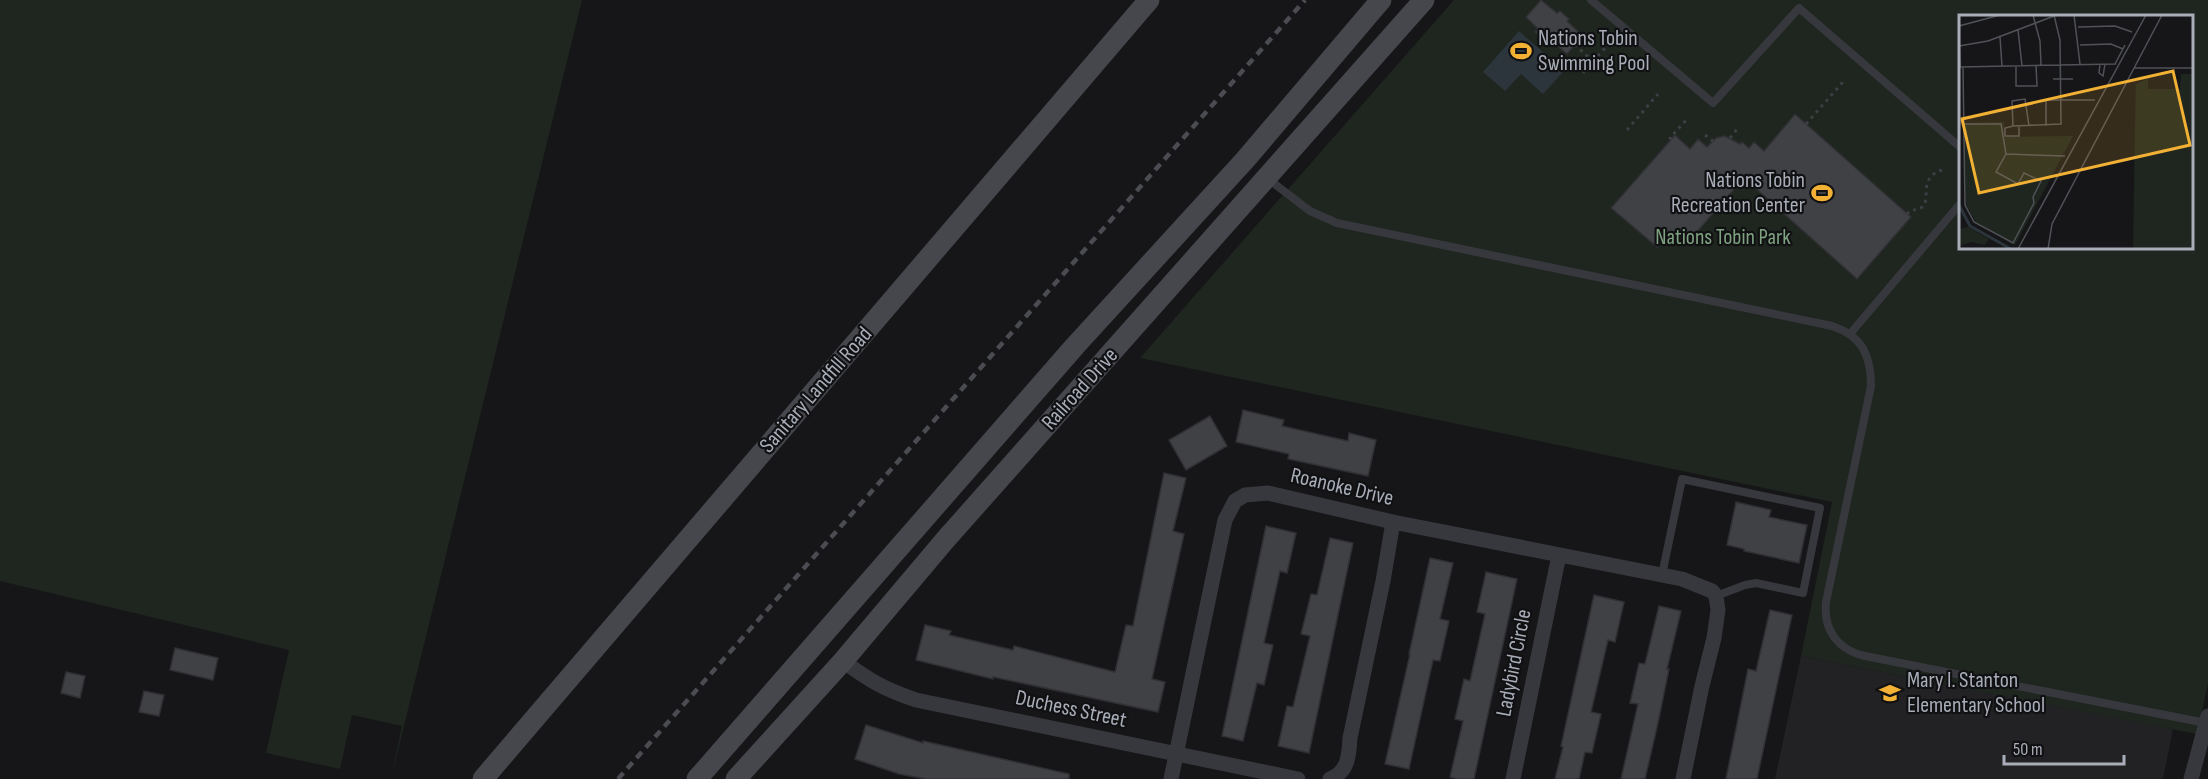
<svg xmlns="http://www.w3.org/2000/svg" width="2208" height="779" font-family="'Sofia Sans Condensed',sans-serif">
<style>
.built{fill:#222225}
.green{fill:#1e261f;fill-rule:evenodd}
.water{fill:#2c353c}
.building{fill:#404145;stroke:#303034;stroke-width:1.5}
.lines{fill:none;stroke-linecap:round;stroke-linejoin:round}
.path{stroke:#3d3f44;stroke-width:3;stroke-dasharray:3 4.5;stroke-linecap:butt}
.lane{stroke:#37383d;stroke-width:8}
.street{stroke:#37383d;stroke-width:15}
.secondary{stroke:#45474d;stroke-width:21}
.rail{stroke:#4a4c52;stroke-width:4.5;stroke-dasharray:8 6;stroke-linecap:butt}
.labels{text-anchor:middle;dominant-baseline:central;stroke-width:4.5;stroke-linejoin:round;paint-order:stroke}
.poi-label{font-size:22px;fill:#a8adb8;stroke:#111113;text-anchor:start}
.park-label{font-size:22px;fill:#7fa381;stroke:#111113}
.street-label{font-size:22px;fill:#a8adb8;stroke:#111113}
.inset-river{fill:none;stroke:#2c353c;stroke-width:3}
.inset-road{fill:none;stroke:#505258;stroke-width:1.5}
.view{fill:#f2b134;fill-opacity:0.15;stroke:#f2b134;stroke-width:3}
.inset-edge{fill:none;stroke:#a8adb8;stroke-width:3}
</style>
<rect width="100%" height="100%" fill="#161618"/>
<path class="built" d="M 1801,656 L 2173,729 L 2163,779 L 1775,779 Z"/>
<path class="green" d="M 0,0 L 582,0 L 391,779 L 402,726 L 352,715 L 340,769 L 266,753 L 289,650 L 0,581 Z
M 1454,0 L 2208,0 L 2208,684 L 2197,734 L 1801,656 L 1832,502 L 1140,358 ZM 1960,16 L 2192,16 L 2192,248 L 1960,248 Z"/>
<path class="water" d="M 1519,31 L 1564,71 L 1543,94 L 1521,74 L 1505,91 L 1483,72 Z"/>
<path class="building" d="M 1541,0 L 1557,13 L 1560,11 L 1569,19 L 1567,21 L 1583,36 L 1567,54 L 1554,43 L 1551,46 L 1535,32 L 1538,29 L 1526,17 Z
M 1795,114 L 1911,217 L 1857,279 L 1744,178 L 1688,242 L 1686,240 L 1682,245 L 1670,234 L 1657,247 L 1611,208 L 1675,135 L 1690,149 L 1698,139 L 1707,147 L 1716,138 L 1725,136 L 1740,144 L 1742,142 L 1749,148 L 1754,142 L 1764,151 Z
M 1243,410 L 1284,420 L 1282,426 L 1348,441 L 1349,433 L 1376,440 L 1368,476 L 1288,459 L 1289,454 L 1236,442 Z
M 1210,416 L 1227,446 L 1186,470 L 1169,440 Z
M 1164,473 L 1186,478 L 1173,531 L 1184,534 L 1152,679 L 1165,682 L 1158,712 L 993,677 L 993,679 L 916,660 L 925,625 L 951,631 L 949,635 L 1013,650 L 1014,646 L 1115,672 L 1126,625 L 1133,626 Z
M 1736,502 L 1771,510 L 1769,517 L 1807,525 L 1799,563 L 1744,551 L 1744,549 L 1727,545 Z
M 1266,526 L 1296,533 L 1287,573 L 1280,571 L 1264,643 L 1273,645 L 1264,685 L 1257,683 L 1243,741 L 1222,736 Z
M 1330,538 L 1353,543 L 1309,753 L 1278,746 L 1287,706 L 1293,707 L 1310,636 L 1301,634 L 1311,594 L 1317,595 Z
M 1430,558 L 1453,563 L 1440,619 L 1449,621 L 1440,661 L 1433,660 L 1409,769 L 1385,764 L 1410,654 L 1409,654 Z
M 1486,572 L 1517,579 L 1474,779 L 1457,779 L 1450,777 L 1463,721 L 1455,719 L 1464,679 L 1470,681 L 1485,614 L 1477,612 Z
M 1594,595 L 1624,602 L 1615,642 L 1608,640 L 1591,712 L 1601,714 L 1592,753 L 1585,752 L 1579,779 L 1555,779 L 1563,747 L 1561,746 Z
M 1659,606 L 1681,611 L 1667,669 L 1669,669 L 1658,723 L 1645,779 L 1621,779 L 1638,704 L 1630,703 L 1639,663 L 1645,664 Z
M 1770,610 L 1792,615 L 1757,779 L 1726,779 L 1748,669 L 1756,671 Z
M 175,648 L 218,658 L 213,680 L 170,670 Z
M 66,672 L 85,676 L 80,698 L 61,693 Z
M 144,691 L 164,695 L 159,716 L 139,712 Z
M 866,725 L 923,743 L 923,741 L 1069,774 L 1069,779 L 926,779 L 899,774 L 855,759 Z"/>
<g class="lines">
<path class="path" d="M 1587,33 L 1576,46 L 1593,61
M 1583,73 L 1605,48
M 1806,124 L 1843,82
M 1627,130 L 1658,94
M 1705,135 L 1713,141
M 1730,138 L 1738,128
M 1672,139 L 1670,138 L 1687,119
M 1907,214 L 1911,210 C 1940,210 1912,179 1942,170"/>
<path class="lane" d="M 1591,0 L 1713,103 L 1799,8 L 1960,147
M 1268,179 L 1310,211 L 1337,223 L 1832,326 C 1862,336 1871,355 1871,386 L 1826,602 C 1823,630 1838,650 1865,656 L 2206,723
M 1850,334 L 1960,204
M 1662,575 L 1682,479 L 1820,508 L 1803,593 L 1756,583 L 1745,585 L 1716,596"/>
<path class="street" d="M 843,661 C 870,681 884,689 916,700 L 1298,779
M 1171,779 L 1225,520 L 1235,501 L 1245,495 L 1268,493 L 1393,522 L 1682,579 L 1712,591 L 1716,596 L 1718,610 L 1714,638 L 1702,686 L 1683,779
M 1330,779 C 1348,772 1349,756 1350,738 L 1383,581 L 1393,522
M 1513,779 L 1559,555
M 2191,779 L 2208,716"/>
<path class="secondary" d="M 483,779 L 1149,0
M 697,779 L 1075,346 L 1245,160 L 1381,0
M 736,779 L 843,661 L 946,539 L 1424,0"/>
<path class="rail" d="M 618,779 L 1305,0"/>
</g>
<defs>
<symbol id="stadium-bare" viewBox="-9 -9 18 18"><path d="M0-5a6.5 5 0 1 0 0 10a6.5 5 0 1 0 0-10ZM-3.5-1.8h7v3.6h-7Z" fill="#f2b134" stroke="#111113" stroke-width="2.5" paint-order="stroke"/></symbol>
<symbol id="school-bare" viewBox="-9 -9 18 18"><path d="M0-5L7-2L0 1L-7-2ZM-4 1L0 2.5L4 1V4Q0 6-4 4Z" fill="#f2b134" stroke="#111113" stroke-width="2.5" paint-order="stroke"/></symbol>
</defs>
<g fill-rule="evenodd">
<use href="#stadium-bare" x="1506" y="36" width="30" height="30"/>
<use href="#stadium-bare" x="1807" y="178" width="30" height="30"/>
<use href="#school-bare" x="1875" y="678" width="30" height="30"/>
</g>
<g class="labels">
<g class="poi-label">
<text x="1538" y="38">Nations Tobin<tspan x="1538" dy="25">Swimming Pool</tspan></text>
<text x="1805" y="180" text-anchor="end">Nations Tobin<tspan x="1805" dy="25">Recreation Center</tspan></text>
<text x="1907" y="680">Mary I. Stanton<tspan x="1907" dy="25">Elementary School</tspan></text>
</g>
<g class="park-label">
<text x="1723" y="237">Nations Tobin Park</text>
</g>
<g class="street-label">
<text transform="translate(1080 389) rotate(-48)">Railroad Drive</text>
<text transform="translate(816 390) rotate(-49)">Sanitary Landfill Road</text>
<text transform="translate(1342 487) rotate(13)">Roanoke Drive</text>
<text transform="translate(1514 663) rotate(-79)">Ladybird Circle</text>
<text transform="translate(1071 709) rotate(12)">Duchess Street</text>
</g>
</g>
<g transform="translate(1959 15)">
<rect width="234" height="234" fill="#161618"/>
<path d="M 177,55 L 177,69 L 189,64 L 189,74 L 221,74 L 222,59 L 234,59 L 234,234 L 174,234 ZM 45,107 L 45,122 L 114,121 L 56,230 L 16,206 L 7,190 L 5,108 ZM 9,212 L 30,224 L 26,230 L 12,227 L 0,231 L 0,214 Z" fill="#1e261f"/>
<path class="inset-river" d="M 0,190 L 11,211 L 52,234"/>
<path class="inset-road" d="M 74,0 L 81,26 L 82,50M 115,0 L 121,49M 0,11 L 41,0M 119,12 L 156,11 L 173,17M 59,15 L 63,51M 41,22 L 43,51M 0,24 L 1,52M 121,30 L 152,29 L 164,34M 0,31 L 29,26 L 95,1M 141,49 L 140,58 L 144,61 L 146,49M 156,49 L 166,30M 57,51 L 57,71 L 78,71 L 77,50M 0,52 L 157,49M 4,52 L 6,190 L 15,207 L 54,228 L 75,188 L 74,182 L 82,166 L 65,158 L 59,169 L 37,157 L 47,139M 175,53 L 234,53M 94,64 L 114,64M 4,109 L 42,109 L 47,139 L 106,141M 54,111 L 53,86 L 66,84 L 70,111M 87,111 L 87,85 L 136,85M 60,112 L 60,121 L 46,121 L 46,113 L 54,111 L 102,109 L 101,25 L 95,0M 59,234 L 187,0M 89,234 L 93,209 L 203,0"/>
<path class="view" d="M 214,56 L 231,130 L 20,178 L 3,104 Z"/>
<rect width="234" height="234" class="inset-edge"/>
</g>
<path d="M2004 755v9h120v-9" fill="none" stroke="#a8adb8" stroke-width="3"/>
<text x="2013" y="755" font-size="18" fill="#a8adb8" stroke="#111113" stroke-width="4.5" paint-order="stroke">50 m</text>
</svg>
